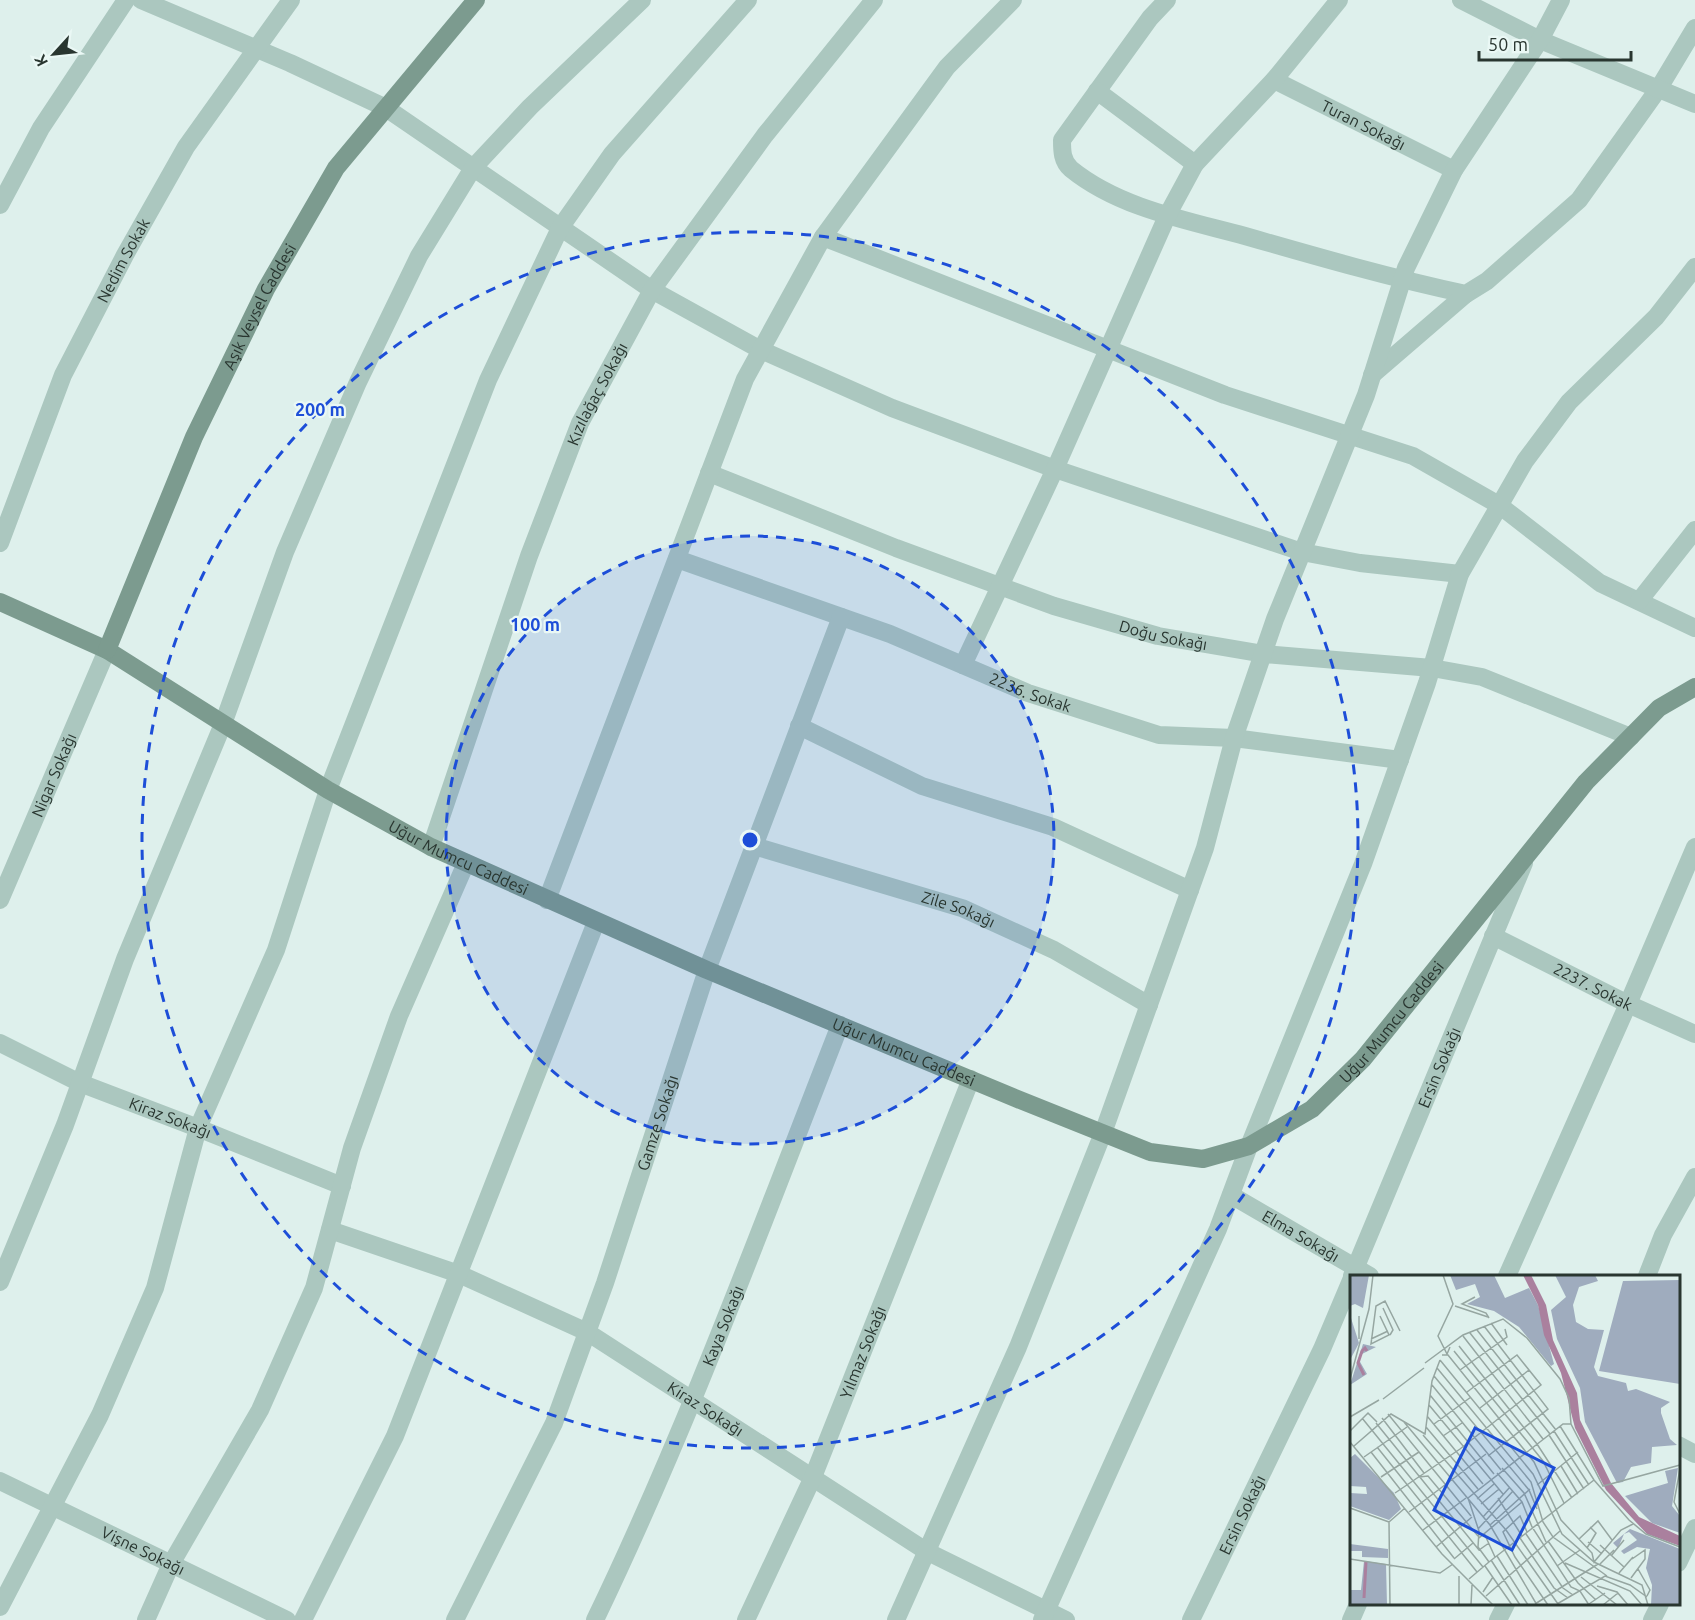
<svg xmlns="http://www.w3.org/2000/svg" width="1695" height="1620" font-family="Ubuntu,sans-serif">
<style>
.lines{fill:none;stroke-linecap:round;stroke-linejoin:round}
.street{stroke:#abc7bf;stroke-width:18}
.secondary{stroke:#7c9b8f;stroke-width:18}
.ring{fill:none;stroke:#1d4ed8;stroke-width:3;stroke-dasharray:10 8}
.labels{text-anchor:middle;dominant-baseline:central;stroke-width:4.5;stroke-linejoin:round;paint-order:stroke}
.street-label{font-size:16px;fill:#293630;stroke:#eaf8f5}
.inset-river{fill:none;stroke:#aa809e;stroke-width:3}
.inset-road{fill:none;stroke:#96a6a1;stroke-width:1.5}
.view{fill:#1d4ed8;fill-opacity:0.15;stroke:#1d4ed8;stroke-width:3}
.inset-edge{fill:none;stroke:#293630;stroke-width:3}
.centre{fill:#1d4ed8;stroke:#eaf8f5;stroke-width:3}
.ring-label{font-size:18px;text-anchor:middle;font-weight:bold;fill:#1d4ed8;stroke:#eaf8f5;stroke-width:4.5;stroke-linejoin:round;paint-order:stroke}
</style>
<rect width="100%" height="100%" fill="#def0ec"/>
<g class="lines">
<g class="street">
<path d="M 141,0 L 290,63 L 386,108 L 652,290 L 761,350 L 892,408 L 1055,469 L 1302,552 L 1360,563 L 1460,574"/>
<path d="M 1167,0 L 1150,18 L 1062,140 C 1062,151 1062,161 1071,169 C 1119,208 1186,220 1245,236 C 1318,257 1391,278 1466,294 L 1487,281 L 1579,200 L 1659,88 L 1695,28"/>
<path d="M 1461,0 L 1540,40 L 1695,104"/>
<path id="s1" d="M 1274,80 L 1454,170"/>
<path d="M 1097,91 L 1195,164"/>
<path d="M 0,205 L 41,128 L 126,0"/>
<path d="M 823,237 L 1225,395 L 1413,456 L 1499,505 L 1600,583 L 1695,628"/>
<path d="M 1372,375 L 1466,294"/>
<path id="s2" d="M 709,473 L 896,548 L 1054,606 L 1158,636 L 1264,654 L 1432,668 L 1482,677 L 1631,737"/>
<path id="s3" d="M 0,543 L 63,375 L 125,255 L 186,147 L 291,0"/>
<path id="s4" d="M 677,559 L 890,634 L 1028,693 L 1159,735 L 1234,738 L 1400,760"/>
<path d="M 1639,601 L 1695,530"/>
<path d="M 963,665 L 1055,469 L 1168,214 L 1195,164 L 1274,80 L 1339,0"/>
<path d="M 799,726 L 922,786 L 1053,827 L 1190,890"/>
<path id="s5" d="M 754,846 L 962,908 L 1054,950 L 1149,1005"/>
<path id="s6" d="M 431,847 L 529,556 L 580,423 L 652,290 L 765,135 L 874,0"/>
<path id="s7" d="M 0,900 L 107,650"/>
<path d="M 547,900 L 745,379 L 823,237 L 947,67 L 1013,0"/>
<path id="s8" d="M 1493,936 L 1628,1004 L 1695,1034"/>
<path id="s9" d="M 0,1043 L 80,1083 L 198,1128 L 342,1186"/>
<path id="s10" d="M 1231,1195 L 1370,1276"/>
<path id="s11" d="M 330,1230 L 459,1274 L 587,1332 L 926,1551 L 1066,1620"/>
<path id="s12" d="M 1352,1276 L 1524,863"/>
<path d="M 1507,1276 L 1628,1004 L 1695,847"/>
<path d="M 1647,1276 L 1663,1235 L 1695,1177"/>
<path d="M 0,1282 L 65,1125 L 125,959 L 223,724 L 285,552 L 358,382 L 419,256 L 473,168 L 530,107 L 642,0"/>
<path d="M 1678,1445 L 1695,1454"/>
<path id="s13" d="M 0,1481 L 287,1620"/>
<path d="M 1678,1563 L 1695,1528"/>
<path d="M 0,1607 L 100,1415 L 155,1288 L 198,1128 L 276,950 L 328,790 L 488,380 L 560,228 L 612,154 L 748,0"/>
<path d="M 146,1620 L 171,1564 L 260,1410 L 314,1288 L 352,1148 L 399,1016 L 466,863"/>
<path d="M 303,1620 L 395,1436 L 596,922"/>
<path id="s14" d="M 455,1620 L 554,1423 L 605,1283 L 707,970 L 841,617"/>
<path id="s15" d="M 595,1620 C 688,1427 762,1224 840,1025"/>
<path id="s16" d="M 746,1620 L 813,1477 L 971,1079"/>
<path d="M 896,1620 L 1018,1347 L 1103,1133 L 1205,848 L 1234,738 L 1275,619 L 1366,395 L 1406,268 L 1454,170 L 1540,40 L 1561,0"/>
<path d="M 1042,1620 L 1218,1229 L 1249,1146 L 1363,864 L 1427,683 L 1460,574 L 1525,461 L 1569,402 L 1656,317 L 1695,267"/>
<path id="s17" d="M 1191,1620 L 1322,1349 L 1352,1278"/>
<path d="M 1351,1620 L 1358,1604"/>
<path d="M 1498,1620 L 1506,1604"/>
<path d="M 1652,1620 L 1660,1604"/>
</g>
<g class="secondary">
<path id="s18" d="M 0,602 L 107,650 L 328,790 L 431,847 L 707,970 L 1015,1098 L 1150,1152 L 1203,1159 L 1249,1146 L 1312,1109 L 1363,1059 L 1586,782 L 1659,708 L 1695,687"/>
<path id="s19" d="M 107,650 L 194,437 L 266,289 L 336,168 L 476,0"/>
</g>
</g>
<circle cx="750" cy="840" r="304" fill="#1d4ed8" fill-opacity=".12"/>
<g class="ring">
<circle cx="750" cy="840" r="304"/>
<circle cx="750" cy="840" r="608"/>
</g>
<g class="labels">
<g class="street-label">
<text stroke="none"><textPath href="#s1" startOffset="100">Turan Sokağı</textPath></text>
<text stroke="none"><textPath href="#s3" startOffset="309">Nedim Sokak</textPath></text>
<text stroke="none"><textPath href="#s19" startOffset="376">Aşık Veysel Caddesi</textPath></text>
<text stroke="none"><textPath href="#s6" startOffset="483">Kızılağaç Sokağı</textPath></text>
<text stroke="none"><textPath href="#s2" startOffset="483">Doğu Sokağı</textPath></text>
<text stroke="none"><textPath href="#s4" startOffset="378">2236. Sokak</textPath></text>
<text stroke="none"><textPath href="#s7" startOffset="136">Nigar Sokağı</textPath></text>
<text stroke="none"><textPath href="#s18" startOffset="526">Uğur Mumcu Caddesi</textPath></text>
<text stroke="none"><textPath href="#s5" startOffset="214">Zile Sokağı</textPath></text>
<text stroke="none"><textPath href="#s8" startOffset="112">2237. Sokak</textPath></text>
<text stroke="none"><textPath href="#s18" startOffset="1570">Uğur Mumcu Caddesi</textPath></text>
<text stroke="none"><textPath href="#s18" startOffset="1012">Uğur Mumcu Caddesi</textPath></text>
<text stroke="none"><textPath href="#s12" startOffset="226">Ersin Sokağı</textPath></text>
<text stroke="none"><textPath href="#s9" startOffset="186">Kiraz Sokağı</textPath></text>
<text stroke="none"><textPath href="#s14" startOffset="538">Gamze Sokağı</textPath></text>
<text stroke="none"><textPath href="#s10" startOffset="81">Elma Sokağı</textPath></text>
<text stroke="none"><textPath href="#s15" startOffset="321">Kaya Sokağı</textPath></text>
<text stroke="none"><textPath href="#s16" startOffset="292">Yılmaz Sokağı</textPath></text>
<text stroke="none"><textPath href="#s11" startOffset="418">Kiraz Sokağı</textPath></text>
<text stroke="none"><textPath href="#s17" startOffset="117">Ersin Sokağı</textPath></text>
<text stroke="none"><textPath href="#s13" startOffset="159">Vişne Sokağı</textPath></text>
</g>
</g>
<g transform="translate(1350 1275)">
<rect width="330" height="330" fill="#def0ec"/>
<path d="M 0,0 L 19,0 L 13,33 L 5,29 L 0,31 ZM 100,0 L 144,0 L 155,23 L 179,13 L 188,30 L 204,89 L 201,91 L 169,52 L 144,36 L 117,29 L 130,22 L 125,9 L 106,15 ZM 205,0 L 245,0 L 248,6 L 229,12 L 223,30 L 226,47 L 238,54 L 254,55 L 244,92 L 248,101 L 276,108 L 278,116 L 286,114 L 320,127 L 311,133 L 311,138 L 320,164 L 327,170 L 302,172 L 301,188 L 281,192 L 273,207 L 267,208 L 235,147 L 230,113 L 207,64 L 201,35 L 216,22 ZM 330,5 L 330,109 L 249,96 L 273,6 ZM 0,40 L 9,68 L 0,85 ZM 13,69 L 26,72 L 12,79 L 9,85 L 17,99 L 0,110 ZM 5,179 L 44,218 L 51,234 L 39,245 L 0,231 L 0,218 L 17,219 L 16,212 L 0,211 L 0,183 ZM 328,193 L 322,231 L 330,241 L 330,258 L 302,248 L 275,221 L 318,208 L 315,196 ZM 280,254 L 330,274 L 330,330 L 301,330 L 302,310 L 296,293 L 300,274 L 287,272 L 274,279 L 271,276 L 287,265 L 279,257 L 274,259 L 268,273 L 263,268 ZM 0,269 L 38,274 L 38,283 L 12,282 L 12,276 L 0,276 ZM 14,286 L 36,289 L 37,330 L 0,330 L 0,315 L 11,315 Z" fill="#9facbe"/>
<path d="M 173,0 L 181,0 L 196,30 L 203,65 L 227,118 L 230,145 L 261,208 L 289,242 L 330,261 L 330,271 L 297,259 L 256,215 L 225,153 L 211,98 L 194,60 L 188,30 Z" fill="#aa809e"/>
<path class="inset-river" d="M 14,100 L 8,88 L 12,76 L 15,73 L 17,76M 14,323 L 16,287"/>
<path class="inset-road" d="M 93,0 L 103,29 L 88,61 L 97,79 L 100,72M 125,22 L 112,29 L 136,38 L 139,43M 105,31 L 138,42M 33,33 L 43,55 L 40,60M 9,41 L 9,64M 30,41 L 39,60 L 21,69 L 26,31 L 35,26 L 50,56M 141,48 L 157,70M 134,51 L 198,134 L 138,181M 127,55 L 206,155M 120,58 L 200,159M 113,61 L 193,164M 21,64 L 38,56M 109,71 L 187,169 L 222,223M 104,76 L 193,186 L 214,228M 92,80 L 98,80 L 184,187 L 211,245 L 242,278 L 244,287 L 271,255 L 283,249M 90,85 L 183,199 L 212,259 L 244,287 L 292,310 L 298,330M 75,88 L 113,60 L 153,44 L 177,63 L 210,104 L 219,123 L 221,149 L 253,211 L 330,190M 87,93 L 181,207 L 193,247 L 203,262 L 257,301M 110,95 L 157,62 L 155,54M 84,101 L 179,215 L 187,234M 0,104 L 19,34 L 23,0M 82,110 L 151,195M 80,120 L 144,199M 33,124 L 74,93M 79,130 L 153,219M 130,133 L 179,95M 77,141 L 133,209M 0,142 L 29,125M 12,143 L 133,292M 32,143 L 74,198M 54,147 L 140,250 L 187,330M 26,148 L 129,275 L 139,268M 84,149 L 121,122M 210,151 L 244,205 L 279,245 L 296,259 L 330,272M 76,152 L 128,214M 0,156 L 18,138 L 27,147M 204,156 L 239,210M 73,160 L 156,255 L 208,329M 199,160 L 234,214M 93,161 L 112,148M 0,167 L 92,279 L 143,330M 4,171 L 41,139 L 75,159 L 82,106 L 90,85M 27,172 L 127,297M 21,177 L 104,283M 69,177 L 121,241M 14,182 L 57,152M 211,191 L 228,219M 152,193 L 174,218 L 196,267M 330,194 L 324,227 L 330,239M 147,198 L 172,227 L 182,252 L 221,312 L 230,316 L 239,330M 31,202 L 69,177 L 38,139M 69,202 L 78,201 L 128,261M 187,210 L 228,177M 45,218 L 110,174 L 191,110 L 167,80 L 117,117M 148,223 L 172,261M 127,224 L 144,209M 131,229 L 149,214M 0,233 L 39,247M 59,237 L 136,179M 133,242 L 160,212M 39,247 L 40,330M 39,247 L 55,233M 140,250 L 180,214M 128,254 L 163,216M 73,255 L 116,223M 177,257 L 170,241 L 153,257 L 165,282 L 198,330M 134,258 L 145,282M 176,259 L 213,313 L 223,320M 129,263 L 172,227M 170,263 L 204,313 L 218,323M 229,264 L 248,246 L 262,265M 198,266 L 228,308 L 246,325M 238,267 L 252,279M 250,270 L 274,292M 86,272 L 122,242M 237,273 L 246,258 L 240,252M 147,281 L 178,330M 261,281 L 274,265M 0,284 L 90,298 L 103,289M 104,284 L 123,268M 141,285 L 170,330M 139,287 L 244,205M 215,288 L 280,316 L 292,330M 250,289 L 264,275M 135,291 L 162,330M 207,291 L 230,275M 288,294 L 300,315 L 297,321M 269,298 L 283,282M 231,302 L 267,330M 281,303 L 295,284 L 295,275 L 282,284M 119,304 L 139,287 L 128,272 L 129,256 L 118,223 L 213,149 L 221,149M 247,311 L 267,317 L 278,330M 133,317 L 143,302M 136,321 L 210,256M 185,329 L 248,289M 207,329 L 255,301 L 280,310 L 297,322M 239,329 L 255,318M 109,330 L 109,301M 121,330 L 122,310M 253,330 L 268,318"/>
<path class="view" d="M 125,153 L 204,193 L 162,275 L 84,235 Z"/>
<rect width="330" height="330" class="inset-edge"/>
</g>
<circle cx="750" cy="840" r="9" class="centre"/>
<g class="ring-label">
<text x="320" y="416">200 m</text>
<text x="535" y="631">100 m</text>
</g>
<g transform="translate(54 54) rotate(243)" stroke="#eaf8f5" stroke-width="4.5" paint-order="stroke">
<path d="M0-4.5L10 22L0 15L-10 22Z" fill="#293630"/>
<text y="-9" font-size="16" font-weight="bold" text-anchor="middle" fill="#293630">K</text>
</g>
<path d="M1479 51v9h152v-9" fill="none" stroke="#293630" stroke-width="3"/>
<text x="1488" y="51" font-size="18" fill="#293630" stroke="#eaf8f5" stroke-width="4.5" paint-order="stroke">50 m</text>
</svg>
